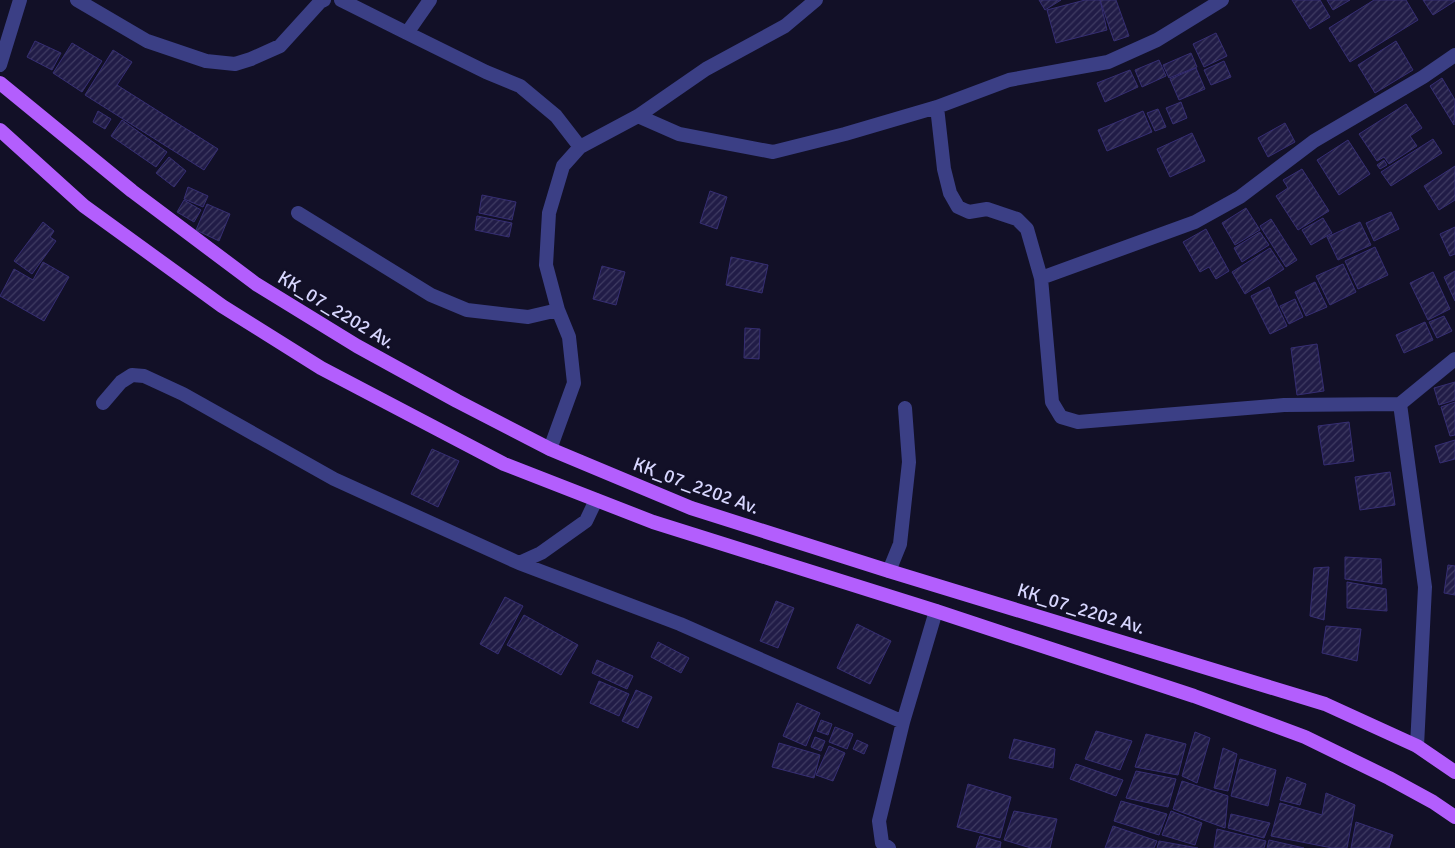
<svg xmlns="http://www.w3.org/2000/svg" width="1455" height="848" font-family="Signika,sans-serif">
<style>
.building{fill:url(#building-hatch);stroke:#362e73}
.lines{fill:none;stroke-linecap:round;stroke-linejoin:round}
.minor{stroke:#3b3f85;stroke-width:14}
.primary{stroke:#b35efd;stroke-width:14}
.labels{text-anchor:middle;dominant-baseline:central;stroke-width:5;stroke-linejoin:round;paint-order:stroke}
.street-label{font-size:19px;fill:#d7d6fe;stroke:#121027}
</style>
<defs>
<pattern id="building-hatch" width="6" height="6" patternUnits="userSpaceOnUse" patternTransform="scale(1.25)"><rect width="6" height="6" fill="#211c47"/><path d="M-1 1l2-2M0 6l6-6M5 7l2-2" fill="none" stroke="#403c63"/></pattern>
</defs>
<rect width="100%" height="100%" fill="#121027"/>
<path class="building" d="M 1039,0 L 1061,0 L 1045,10 Z
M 1085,0 L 1100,0 L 1107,30 L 1056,43 L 1047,10 Z
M 1100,0 L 1116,0 L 1129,36 L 1114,41 Z
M 1292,0 L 1320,0 L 1330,17 L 1310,29 Z
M 1327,0 L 1350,0 L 1333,10 Z
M 1374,0 L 1406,0 L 1418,20 L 1350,62 L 1329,28 Z
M 1423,0 L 1455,0 L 1455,1 L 1433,15 Z
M 1216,33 L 1227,56 L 1204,67 L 1193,44 Z
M 35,41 L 61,53 L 52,70 L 27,57 Z
M 1396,41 L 1413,70 L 1375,93 L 1358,65 Z
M 72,43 L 102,61 L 82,92 L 53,73 Z
M 113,50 L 132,62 L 117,85 L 218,149 L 204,170 L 85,95 Z
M 1191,53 L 1197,67 L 1169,78 L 1163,65 Z
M 1159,60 L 1166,76 L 1142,87 L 1135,70 Z
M 1224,61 L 1231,77 L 1211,85 L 1204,70 Z
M 1196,68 L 1205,89 L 1179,100 L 1170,79 Z
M 1130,70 L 1138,87 L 1105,102 L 1097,83 Z
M 1442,78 L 1455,100 L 1454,125 L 1430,86 Z
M 1181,102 L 1187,118 L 1173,124 L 1166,108 Z
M 1406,104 L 1422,128 L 1410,136 L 1417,146 L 1389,164 L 1384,157 L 1377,161 L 1359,134 Z
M 1158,109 L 1166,127 L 1155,131 L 1147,113 Z
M 98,111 L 111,119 L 105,129 L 93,122 Z
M 1143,111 L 1152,132 L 1107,151 L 1098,130 Z
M 122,120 L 167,152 L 156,167 L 111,136 Z
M 1285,123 L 1295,142 L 1268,157 L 1258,138 Z
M 1192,133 L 1205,161 L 1170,177 L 1157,149 Z
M 1433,139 L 1442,153 L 1391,186 L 1381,172 Z
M 1348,140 L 1370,174 L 1339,195 L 1317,160 Z
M 169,157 L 186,171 L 174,187 L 156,173 Z
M 1384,160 L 1387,165 L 1380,169 L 1377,165 Z
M 1455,166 L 1455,200 L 1439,210 L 1424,186 Z
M 1302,169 L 1329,211 L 1298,230 L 1276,196 L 1288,188 L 1283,180 Z
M 188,187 L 208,196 L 203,207 L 184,199 Z
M 710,191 L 727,197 L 717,229 L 700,223 Z
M 482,195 L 516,202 L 512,220 L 479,213 Z
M 184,200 L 201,210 L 194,222 L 177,212 Z
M 207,204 L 230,214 L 219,241 L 196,230 Z
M 1246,208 L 1260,230 L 1235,245 L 1222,223 Z
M 1391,212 L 1399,229 L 1374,241 L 1366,223 Z
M 477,216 L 512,223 L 509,237 L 475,230 Z
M 1323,218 L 1332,233 L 1311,245 L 1302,230 Z
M 1271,219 L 1297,260 L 1286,267 L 1260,226 Z
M 43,222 L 54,231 L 50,237 L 56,241 L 32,274 L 14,261 Z
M 1360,222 L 1371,245 L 1338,260 L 1327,237 Z
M 1455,227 L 1455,254 L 1450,256 L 1440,234 Z
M 1206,229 L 1229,271 L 1216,279 L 1209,267 L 1200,272 L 1183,242 Z
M 1260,232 L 1269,245 L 1242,262 L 1234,248 Z
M 1375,247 L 1388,275 L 1358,289 L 1345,261 Z
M 1270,248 L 1284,269 L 1245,294 L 1232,272 Z
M 731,257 L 768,265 L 762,293 L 726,285 Z
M 43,262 L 69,277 L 44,321 L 0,296 L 14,269 L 33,280 Z
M 1343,264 L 1356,292 L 1330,305 L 1316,276 Z
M 602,266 L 625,272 L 616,305 L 593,299 Z
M 1455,271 L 1455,301 L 1444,277 Z
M 1433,272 L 1450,309 L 1428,320 L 1410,283 Z
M 1315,282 L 1327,307 L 1306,316 L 1295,292 Z
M 1269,287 L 1287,326 L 1270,334 L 1251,296 Z
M 1295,299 L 1303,317 L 1289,324 L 1280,306 Z
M 1444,316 L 1452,331 L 1437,338 L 1429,322 Z
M 1425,322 L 1433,340 L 1404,353 L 1396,335 Z
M 745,328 L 760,329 L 759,359 L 744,358 Z
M 1317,344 L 1324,391 L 1297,395 L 1291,348 Z
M 1455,382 L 1455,400 L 1439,405 L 1434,388 Z
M 1455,402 L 1455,435 L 1450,436 L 1441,407 Z
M 1349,422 L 1354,461 L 1324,465 L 1318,426 Z
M 1455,440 L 1455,459 L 1440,463 L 1435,446 Z
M 432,449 L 459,461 L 438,507 L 411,494 Z
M 1390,472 L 1395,505 L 1360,510 L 1355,477 Z
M 1345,557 L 1381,559 L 1382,584 L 1345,579 Z
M 1448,565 L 1455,566 L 1455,595 L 1444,593 Z
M 1329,567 L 1324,620 L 1310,616 L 1314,568 Z
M 1347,582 L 1386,589 L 1387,611 L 1347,608 Z
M 505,597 L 523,606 L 498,654 L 480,644 Z
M 776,601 L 794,608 L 778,648 L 760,641 Z
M 524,615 L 578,645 L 561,675 L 507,645 Z
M 857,624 L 891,641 L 870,684 L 837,668 Z
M 1326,626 L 1361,629 L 1357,661 L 1322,653 Z
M 658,642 L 689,658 L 681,673 L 651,657 Z
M 597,660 L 633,676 L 627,689 L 592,673 Z
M 599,681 L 629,694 L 619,716 L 590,703 Z
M 636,690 L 652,697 L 638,728 L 622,721 Z
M 797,703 L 820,713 L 806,746 L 783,736 Z
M 821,720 L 832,724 L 828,735 L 817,731 Z
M 835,727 L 853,734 L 847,749 L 829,742 Z
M 1096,731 L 1132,741 L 1120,770 L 1085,759 Z
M 1195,732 L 1210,738 L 1197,783 L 1182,776 Z
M 1146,734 L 1186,744 L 1178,775 L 1135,767 Z
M 815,737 L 825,741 L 821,751 L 811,747 Z
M 1014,739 L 1055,749 L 1053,768 L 1009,758 Z
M 857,740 L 868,745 L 864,754 L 853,749 Z
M 779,743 L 820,755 L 814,778 L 772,767 Z
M 829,746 L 845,753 L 833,781 L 816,775 Z
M 1223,748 L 1237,754 L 1228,791 L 1214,788 Z
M 1240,759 L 1276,770 L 1268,806 L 1231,796 Z
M 1076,764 L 1123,780 L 1116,796 L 1070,779 Z
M 1136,771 L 1176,779 L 1168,807 L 1126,798 Z
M 1287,777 L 1306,784 L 1300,805 L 1280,800 Z
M 1182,781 L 1228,796 L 1225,828 L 1173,809 Z
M 968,784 L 1011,797 L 1000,838 L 957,827 Z
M 1326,793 L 1355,805 L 1347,848 L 1332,848 L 1271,836 L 1280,803 L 1322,815 Z
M 1121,801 L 1167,814 L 1159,835 L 1114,821 Z
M 1014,811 L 1057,819 L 1050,848 L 1031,848 L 1004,840 Z
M 1171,811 L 1202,823 L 1195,845 L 1162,835 Z
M 1231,814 L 1270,823 L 1264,838 L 1228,828 Z
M 1356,822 L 1393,835 L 1389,848 L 1351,848 Z
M 1113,826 L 1157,841 L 1154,848 L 1105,848 Z
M 1217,829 L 1266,841 L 1264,848 L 1214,848 Z
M 980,836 L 1001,842 L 1000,848 L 976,848 Z
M 1269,840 L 1304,848 L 1267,848 Z
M 1159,841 L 1198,848 L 1157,848 Z"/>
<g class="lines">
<path class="minor" d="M 77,0 L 147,41 L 206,61 L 235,64 L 251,59 L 280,46 L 320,2 L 324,0
M 341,0 L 407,33
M 430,0 L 407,33 L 486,72 L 520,86 L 556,116 L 580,147
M 0,65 L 20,0
M 937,107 L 944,169 L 950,193 L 958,207 L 969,212 L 987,209 L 1017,219 L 1027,229 L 1041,278 L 1052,402 L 1061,417 L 1078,422 L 1284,405 L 1400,404
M 638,116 L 679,134 L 773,152 L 845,134 L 937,107 L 1009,80 L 1108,62 L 1157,40 L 1222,0
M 298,213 L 431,295 L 467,310 L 528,317 L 558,310
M 1041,278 L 1195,222 L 1240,197 L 1314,141 L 1423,77 L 1455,55
M 103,403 L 121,382 L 132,375 L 144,376 L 183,394 L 334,479 L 519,563 L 541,553 L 586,521 L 596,500
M 550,449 L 574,383 L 569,337 L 558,310 L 546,265 L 549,213 L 563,166 L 580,147 L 638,116 L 706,69 L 785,26 L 816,0
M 519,563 L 680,624 L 903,722
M 889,571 L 900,544 L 909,462 L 905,408
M 1417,746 L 1425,587 L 1400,404 L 1455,359
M 889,848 L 882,843 L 879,821 L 903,722 L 936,611"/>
<path class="primary" d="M 0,83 L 132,191 L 256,284 L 357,346 L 457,401 L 550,449 L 691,508 L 889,571 L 1325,704 L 1417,746 L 1455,772
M 0,130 L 84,206 L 222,306 L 321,368 L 504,464 L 653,522 L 936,611 L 1194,696 L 1305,737 L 1389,778 L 1433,802 L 1455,817"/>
</g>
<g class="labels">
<g class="street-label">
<text transform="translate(336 310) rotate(31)">KK_07_2202 Av.</text>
<text transform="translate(696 486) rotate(20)">KK_07_2202 Av.</text>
<text transform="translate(1081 609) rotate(17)">KK_07_2202 Av.</text>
</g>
</g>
</svg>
